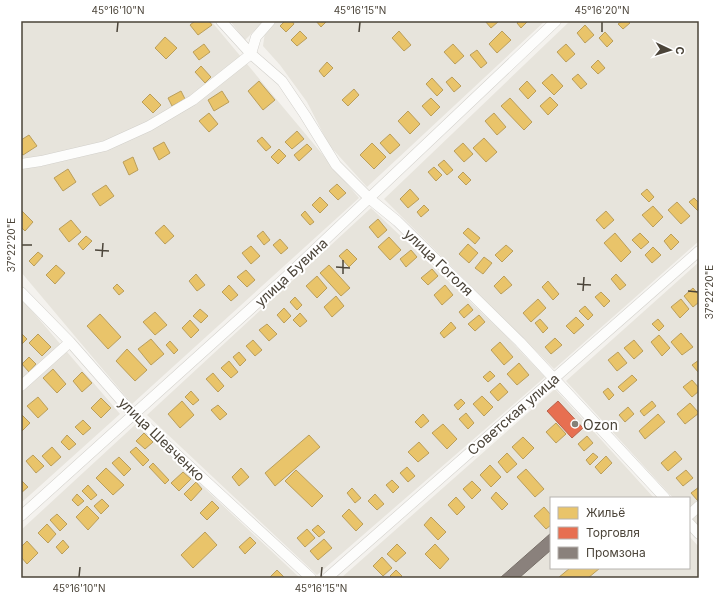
<svg xmlns="http://www.w3.org/2000/svg" width="720" height="599" font-family="Inter,sans-serif">
<style>
.residential{fill:#e7e4dc}
.homes{fill:#e9c46a;stroke:#ba9e5b}
.shops{fill:#e76f51;stroke:#b8624a}
.industry{fill:#8a817c;stroke:#776f68}
.lines{fill:none;stroke-linecap:round;stroke-linejoin:round}
.minor-casing{stroke:#d2d0cb;stroke-width:11}
.minor{stroke:#fdfdfc;stroke-width:10}
.ticks{fill:none;stroke:#4b4439;stroke-width:1.5}
.poi-dot{fill:#868178;stroke:#fff;stroke-width:1.5}
.labels{text-anchor:middle;dominant-baseline:central;stroke-width:4;stroke-linejoin:round;paint-order:stroke}
.street-label{font-size:14px;fill:#4b4439;stroke:#fff}
.poi-label{font-size:14px;fill:#4b4439;stroke:#fff;text-anchor:start}
.neatline{fill:none;stroke:#4b4439;stroke-width:1.5}
.ticks-label{font-size:10px;text-anchor:middle;fill:#4b4439}
</style>
<rect width="100%" height="100%" fill="#f4f2ee"/>
<path class="residential" d="M 21,21 L 211,21 L 359,198 L 132,404 L 21,272 Z
M 230,21 L 264,21 L 245,40 Z
M 277,21 L 545,21 L 367,187 L 329,145 L 307,102 L 280,65 L 263,46 L 265,32 Z
M 570,21 L 699,21 L 699,241 L 554,369 L 384,199 Z
M 371,208 L 502,332 L 545,377 L 317,575 L 147,415 Z
M 699,262 L 699,526 L 689,515 L 689,498 L 673,498 L 566,381 Z
M 21,298 L 120,414 L 21,503 Z
M 555,389 L 654,498 L 551,498 L 551,568 L 689,568 L 689,536 L 699,547 L 699,578 L 341,578 Z
M 136,424 L 300,578 L 21,578 L 21,530 Z"/>
<path class="homes" d="M 195,21 L 209,21 L 212,25 L 198,35 L 190,25 Z
M 285,21 L 292,21 L 294,24 L 286,32 L 280,26 Z
M 316,21 L 327,21 L 321,27 Z
M 485,21 L 499,21 L 491,28 Z
M 519,21 L 528,21 L 521,28 L 517,23 Z
M 622,21 L 628,21 L 630,23 L 623,29 L 618,24 Z
M 585,25 L 594,35 L 585,43 L 577,33 Z
M 300,31 L 307,38 L 297,46 L 291,40 Z
M 399,31 L 411,45 L 404,51 L 392,38 Z
M 502,31 L 511,40 L 497,53 L 489,44 Z
M 605,32 L 613,41 L 607,47 L 599,38 Z
M 165,37 L 177,48 L 166,59 L 155,48 Z
M 204,44 L 210,52 L 199,60 L 193,52 Z
M 453,44 L 464,56 L 455,64 L 444,52 Z
M 566,44 L 575,54 L 566,62 L 557,52 Z
M 477,50 L 487,63 L 481,68 L 470,55 Z
M 598,60 L 605,68 L 598,74 L 591,67 Z
M 327,62 L 333,68 L 324,77 L 319,71 Z
M 201,66 L 211,77 L 205,83 L 195,72 Z
M 552,74 L 563,86 L 554,95 L 542,83 Z
M 578,74 L 587,84 L 581,89 L 572,79 Z
M 452,77 L 461,86 L 454,92 L 446,82 Z
M 432,78 L 443,90 L 437,96 L 426,84 Z
M 259,81 L 275,100 L 263,110 L 248,91 Z
M 527,81 L 536,91 L 528,99 L 519,89 Z
M 354,89 L 359,95 L 348,106 L 342,100 Z
M 181,91 L 185,99 L 172,106 L 168,98 Z
M 222,91 L 229,102 L 214,111 L 208,100 Z
M 150,94 L 161,105 L 153,113 L 142,102 Z
M 550,97 L 558,105 L 548,115 L 540,106 Z
M 431,98 L 440,107 L 431,116 L 422,106 Z
M 510,98 L 532,122 L 524,130 L 501,106 Z
M 408,111 L 420,124 L 410,134 L 398,121 Z
M 209,113 L 218,124 L 209,132 L 199,121 Z
M 494,113 L 506,127 L 497,135 L 485,121 Z
M 297,131 L 304,139 L 292,149 L 285,142 Z
M 390,134 L 400,145 L 390,154 L 380,143 Z
M 29,135 L 37,146 L 23,155 L 21,153 L 21,140 Z
M 262,137 L 271,147 L 266,151 L 257,141 Z
M 484,138 L 497,152 L 486,162 L 473,148 Z
M 164,142 L 170,153 L 159,160 L 153,148 Z
M 372,143 L 386,157 L 374,169 L 360,155 Z
M 463,143 L 473,154 L 464,162 L 454,151 Z
M 307,144 L 312,149 L 299,161 L 294,155 Z
M 279,149 L 286,156 L 278,164 L 271,157 Z
M 133,157 L 138,170 L 129,175 L 123,162 Z
M 444,160 L 453,170 L 447,175 L 438,165 Z
M 434,167 L 442,175 L 436,181 L 428,172 Z
M 68,169 L 76,182 L 63,191 L 54,178 Z
M 463,172 L 471,180 L 466,185 L 458,177 Z
M 337,184 L 346,193 L 338,200 L 329,191 Z
M 106,185 L 114,196 L 100,206 L 92,194 Z
M 410,189 L 419,199 L 408,208 L 400,199 Z
M 647,189 L 654,197 L 649,202 L 641,194 Z
M 320,197 L 328,205 L 320,213 L 312,205 Z
M 694,198 L 699,203 L 699,212 L 689,202 Z
M 677,202 L 690,216 L 681,224 L 668,210 Z
M 424,205 L 429,210 L 421,217 L 417,212 Z
M 653,206 L 663,217 L 653,227 L 642,215 Z
M 21,210 L 33,222 L 25,231 L 21,227 Z
M 305,211 L 314,222 L 310,225 L 301,215 Z
M 606,211 L 614,220 L 604,229 L 596,220 Z
M 378,219 L 387,230 L 378,238 L 369,227 Z
M 71,220 L 81,232 L 69,242 L 59,229 Z
M 164,225 L 174,236 L 165,244 L 155,233 Z
M 468,228 L 480,238 L 475,244 L 463,233 Z
M 263,231 L 270,240 L 264,245 L 257,236 Z
M 615,233 L 631,252 L 621,262 L 604,243 Z
M 640,233 L 649,242 L 641,249 L 632,240 Z
M 671,234 L 679,242 L 671,250 L 664,241 Z
M 86,236 L 92,241 L 83,250 L 78,244 Z
M 389,237 L 401,250 L 390,260 L 378,247 Z
M 280,239 L 288,248 L 281,254 L 273,245 Z
M 468,244 L 478,253 L 469,263 L 459,254 Z
M 506,245 L 513,251 L 502,262 L 495,255 Z
M 251,246 L 260,256 L 251,264 L 242,253 Z
M 653,247 L 661,255 L 652,263 L 645,255 Z
M 347,249 L 357,259 L 349,267 L 339,256 Z
M 411,250 L 417,257 L 406,267 L 400,259 Z
M 38,252 L 43,256 L 34,266 L 29,261 Z
M 484,257 L 492,263 L 483,274 L 475,268 Z
M 56,265 L 65,273 L 55,284 L 46,275 Z
M 329,265 L 350,288 L 341,296 L 320,273 Z
M 432,269 L 438,276 L 428,285 L 421,278 Z
M 246,270 L 255,280 L 247,287 L 237,277 Z
M 196,274 L 205,285 L 197,291 L 189,281 Z
M 616,274 L 626,285 L 620,290 L 611,279 Z
M 317,276 L 327,288 L 317,298 L 306,286 Z
M 504,276 L 512,285 L 501,294 L 494,286 Z
M 548,281 L 559,294 L 553,300 L 542,287 Z
M 117,284 L 124,291 L 119,295 L 113,288 Z
M 229,285 L 238,295 L 231,301 L 222,292 Z
M 445,285 L 453,295 L 442,305 L 434,295 Z
M 693,288 L 699,295 L 699,302 L 693,307 L 684,296 Z
M 601,292 L 610,301 L 604,307 L 595,297 Z
M 336,296 L 344,306 L 332,317 L 324,307 Z
M 295,297 L 302,305 L 297,310 L 290,302 Z
M 538,299 L 546,308 L 531,322 L 523,313 Z
M 681,299 L 689,309 L 680,318 L 671,307 Z
M 468,304 L 473,310 L 464,318 L 459,312 Z
M 585,306 L 593,315 L 588,320 L 579,311 Z
M 284,308 L 291,316 L 284,323 L 277,315 Z
M 200,309 L 208,316 L 201,323 L 193,316 Z
M 155,312 L 167,325 L 155,335 L 143,322 Z
M 300,313 L 307,321 L 300,327 L 293,320 Z
M 100,314 L 121,337 L 108,349 L 87,326 Z
M 479,315 L 485,322 L 475,331 L 468,324 Z
M 576,317 L 584,325 L 574,334 L 566,326 Z
M 540,319 L 548,328 L 543,333 L 535,323 Z
M 658,319 L 664,326 L 659,331 L 652,324 Z
M 190,320 L 199,330 L 191,338 L 182,328 Z
M 451,322 L 456,328 L 444,338 L 440,333 Z
M 267,324 L 277,334 L 269,341 L 259,330 Z
M 21,333 L 27,339 L 21,345 Z
M 681,333 L 693,347 L 682,355 L 671,342 Z
M 38,334 L 51,347 L 42,356 L 29,343 Z
M 659,335 L 670,348 L 662,356 L 651,342 Z
M 555,338 L 562,345 L 551,354 L 545,347 Z
M 151,339 L 164,354 L 151,365 L 138,349 Z
M 253,340 L 262,350 L 255,356 L 246,346 Z
M 634,340 L 643,351 L 634,359 L 624,348 Z
M 170,341 L 178,350 L 174,354 L 166,345 Z
M 500,342 L 513,357 L 504,365 L 491,350 Z
M 127,349 L 147,370 L 135,381 L 116,361 Z
M 239,352 L 246,360 L 240,366 L 233,357 Z
M 618,352 L 627,363 L 617,371 L 608,360 Z
M 29,357 L 36,364 L 29,372 L 22,364 Z
M 699,360 L 699,373 L 692,365 Z
M 229,361 L 238,372 L 231,378 L 221,368 Z
M 519,363 L 529,375 L 517,385 L 507,374 Z
M 53,369 L 66,384 L 57,393 L 43,378 Z
M 490,371 L 495,376 L 488,382 L 483,377 Z
M 82,372 L 92,383 L 82,392 L 73,381 Z
M 213,373 L 224,386 L 218,392 L 206,379 Z
M 632,375 L 637,380 L 623,392 L 618,387 Z
M 692,380 L 699,388 L 699,391 L 692,397 L 683,387 Z
M 500,383 L 508,392 L 498,401 L 490,392 Z
M 608,388 L 614,395 L 609,400 L 603,392 Z
M 191,391 L 199,400 L 193,405 L 185,397 Z
M 482,396 L 493,407 L 484,416 L 473,404 Z
M 38,397 L 48,409 L 38,418 L 27,406 Z
M 101,398 L 111,408 L 101,418 L 91,408 Z
M 461,399 L 465,403 L 458,410 L 454,405 Z
M 182,401 L 194,415 L 180,428 L 168,414 Z
M 652,401 L 656,406 L 644,416 L 640,411 Z
M 690,403 L 699,413 L 685,424 L 677,414 Z
M 218,405 L 227,414 L 220,420 L 211,410 Z
M 628,407 L 634,414 L 625,422 L 619,415 Z
M 466,413 L 474,423 L 468,429 L 459,419 Z
M 21,414 L 30,423 L 21,432 Z
M 423,414 L 429,421 L 421,428 L 415,422 Z
M 658,414 L 665,422 L 645,439 L 639,431 Z
M 83,420 L 91,428 L 83,435 L 75,427 Z
M 556,423 L 566,434 L 556,443 L 546,432 Z
M 443,424 L 457,439 L 447,449 L 432,433 Z
M 144,433 L 153,442 L 145,449 L 136,441 Z
M 67,435 L 76,444 L 69,450 L 61,442 Z
M 309,435 L 320,447 L 275,486 L 265,473 Z
M 587,436 L 593,443 L 584,451 L 578,444 Z
M 523,437 L 534,448 L 523,459 L 512,447 Z
M 419,442 L 429,453 L 418,462 L 408,452 Z
M 52,447 L 61,457 L 51,466 L 42,456 Z
M 136,447 L 149,460 L 143,466 L 130,452 Z
M 675,451 L 682,459 L 668,471 L 661,463 Z
M 507,453 L 517,464 L 507,473 L 498,462 Z
M 593,453 L 598,457 L 590,465 L 586,460 Z
M 33,455 L 44,466 L 36,473 L 26,461 Z
M 606,456 L 612,463 L 601,474 L 595,467 Z
M 119,457 L 131,469 L 124,476 L 112,463 Z
M 153,463 L 169,480 L 165,484 L 149,467 Z
M 490,465 L 501,477 L 491,487 L 480,475 Z
M 407,467 L 415,476 L 408,482 L 400,473 Z
M 106,468 L 124,485 L 113,495 L 96,478 Z
M 241,468 L 249,477 L 239,486 L 232,477 Z
M 526,469 L 544,489 L 535,497 L 517,477 Z
M 296,470 L 323,496 L 312,507 L 285,481 Z
M 686,470 L 693,478 L 683,486 L 676,478 Z
M 183,472 L 191,479 L 179,491 L 171,483 Z
M 21,480 L 28,487 L 21,493 Z
M 392,480 L 399,487 L 393,493 L 386,485 Z
M 472,481 L 481,490 L 472,499 L 463,489 Z
M 196,482 L 202,489 L 191,501 L 184,494 Z
M 88,485 L 97,495 L 91,500 L 82,491 Z
M 699,487 L 699,500 L 698,501 L 691,493 Z
M 352,488 L 361,498 L 355,503 L 347,493 Z
M 496,492 L 508,504 L 502,510 L 491,498 Z
M 77,494 L 84,501 L 78,506 L 72,500 Z
M 375,494 L 384,504 L 377,510 L 368,501 Z
M 456,497 L 465,507 L 457,515 L 448,505 Z
M 102,499 L 109,506 L 101,514 L 94,506 Z
M 212,501 L 219,508 L 207,520 L 200,513 Z
M 87,506 L 99,518 L 88,530 L 76,517 Z
M 544,507 L 551,515 L 551,525 L 546,529 L 534,516 Z
M 349,509 L 363,524 L 356,531 L 342,516 Z
M 57,514 L 67,524 L 60,531 L 50,520 Z
M 431,517 L 446,532 L 438,540 L 424,525 Z
M 47,524 L 56,534 L 48,543 L 38,533 Z
M 318,525 L 325,532 L 319,537 L 312,530 Z
M 307,529 L 315,538 L 305,547 L 297,538 Z
M 205,532 L 217,545 L 193,568 L 181,555 Z
M 250,537 L 256,543 L 245,554 L 239,547 Z
M 324,539 L 332,548 L 318,560 L 310,551 Z
M 63,540 L 69,547 L 62,554 L 56,547 Z
M 27,541 L 38,553 L 27,564 L 21,557 L 21,547 Z
M 397,544 L 406,553 L 396,562 L 387,554 Z
M 435,544 L 449,559 L 440,569 L 425,554 Z
M 382,557 L 392,568 L 383,576 L 373,566 Z
M 570,568 L 600,568 L 588,578 L 558,578 Z
M 277,570 L 285,578 L 269,578 Z
M 396,570 L 402,576 L 400,578 L 392,578 L 390,576 Z"/>
<path class="shops" d="M 558,401 L 583,428 L 572,438 L 547,411 Z"/>
<path class="industry" d="M 551,533 L 551,550 L 519,578 L 500,578 Z"/>
<g class="lines">
<defs>
<path id="minor" d="M 221,21 L 251,54 L 282,81 L 305,115 L 336,165 L 370,199 L 397,221 L 520,342 L 665,498
M 21,164 L 41,161 L 105,146 L 149,126 L 193,100 L 251,54 L 256,37 L 270,21
M 21,292 L 70,342 L 134,415 L 311,578
M 21,386 L 70,342
M 689,515 L 699,506
M 21,516 L 287,276 L 556,21
M 689,523 L 699,534
M 327,578 L 699,251"/>
</defs>
<use href="#minor" class="minor-casing"/>
<use href="#minor" class="minor"/>
</g>
<path class="ticks" d="M 117,32 L 118,22M 359,32 L 360,22M 602,32 L 602,22M 22,245 L 32,245M 95,250 L 109,251M 102,257 L 103,243M 336,267 L 350,268M 343,274 L 343,260M 577,284 L 591,285M 583,291 L 584,277M 688,291 L 698,292M 79,577 L 80,567M 321,577 L 322,567"/>
<circle class="poi-dot" cx="575" cy="424" r="4"/>
<g class="labels">
<g class="street-label">
<text transform="translate(439 262) rotate(44)">улица Гоголя</text>
<text transform="translate(291 272) rotate(-43)">улица Бувина</text>
<text transform="translate(513 414) rotate(-41)">Советская улица</text>
<text transform="translate(162 439) rotate(44)">улица Шевченко</text>
</g>
<g class="poi-label">
<text x="583" y="424">Ozon</text>
</g>
</g>
<rect width="720" height="599" fill="none" stroke="#ffffff" stroke-width="44"/>
<rect x="550" y="497" width="140" height="72" fill="#ffffff" stroke="#b7b4b0"/>
<rect x="558" y="507" width="20" height="12" fill="#e9c46a" stroke="#b7b4b0"/>
<text x="586" y="517" font-size="12" fill="#4b4439">Жильё</text>
<rect x="558" y="527" width="20" height="12" fill="#e76f51" stroke="#b7b4b0"/>
<text x="586" y="537" font-size="12" fill="#4b4439">Торговля</text>
<rect x="558" y="547" width="20" height="12" fill="#8a817c" stroke="#b7b4b0"/>
<text x="586" y="557" font-size="12" fill="#4b4439">Промзона</text>
<g transform="translate(670 50) rotate(94)" stroke="#ffffff" stroke-width="3" paint-order="stroke">
<path d="M0-3L7 15L0 10L-7 15Z" fill="#4b4439"/>
<text y="-6" font-size="11" font-weight="bold" text-anchor="middle" fill="#4b4439">С</text>
</g>
<rect x="22" y="22" width="676" height="555" class="neatline"/>
<g class="ticks-label">
<text x="118" y="14">45°16'10"N</text>
<text x="360" y="14">45°16'15"N</text>
<text x="602" y="14">45°16'20"N</text>
<text transform="translate(11 245) rotate(-90)" y="4">37°22'20"E</text>
<text transform="translate(709 292) rotate(-90)" y="4">37°22'20"E</text>
<text x="79" y="592">45°16'10"N</text>
<text x="321" y="592">45°16'15"N</text>
</g>
</svg>
